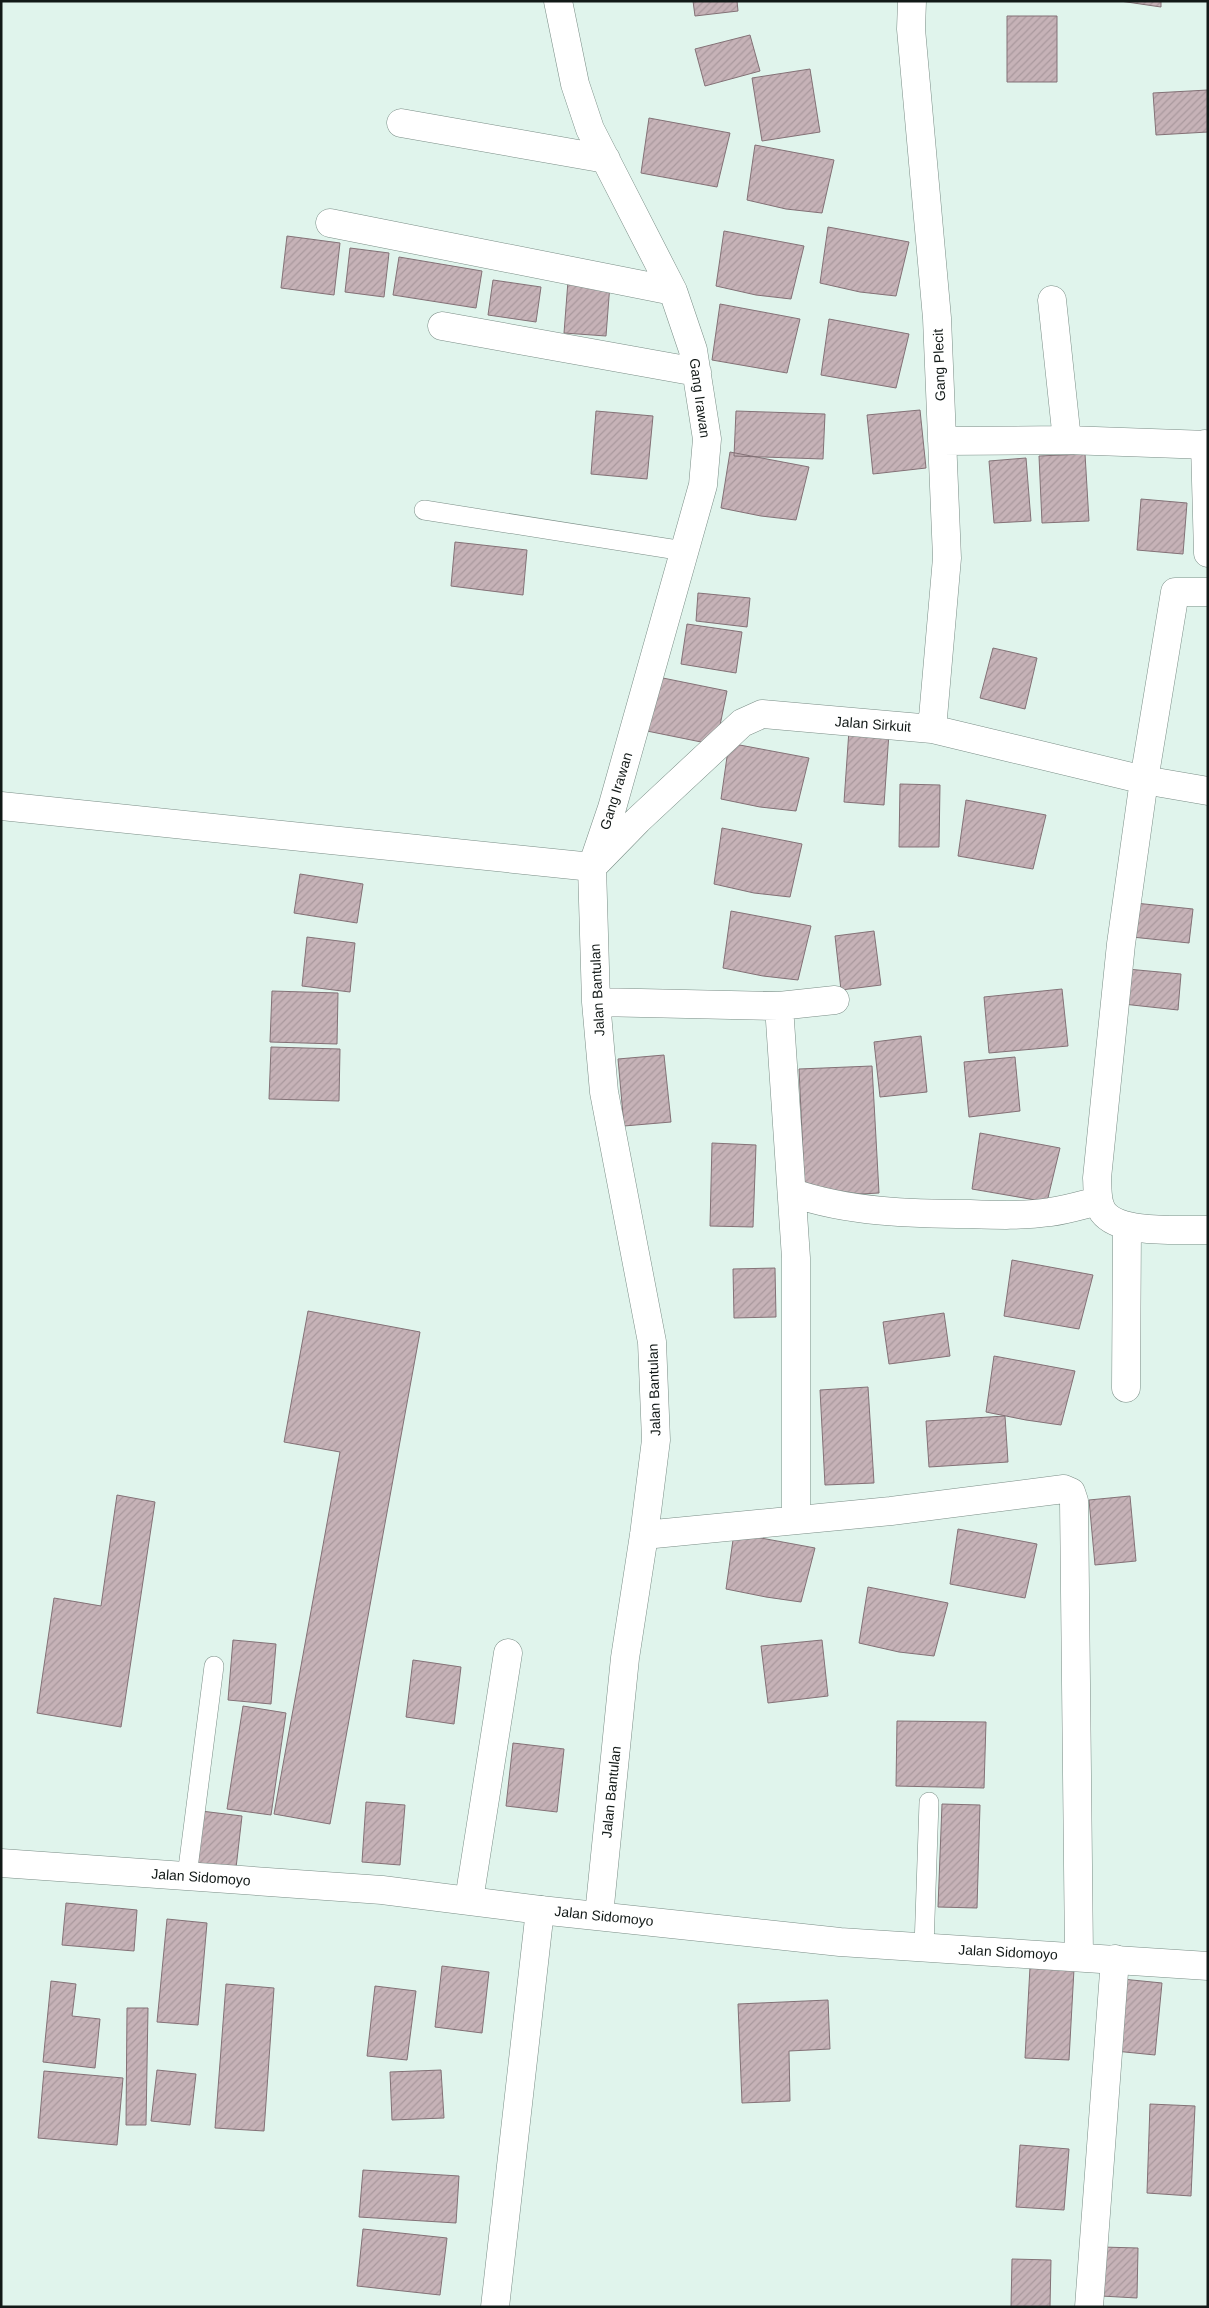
<svg xmlns="http://www.w3.org/2000/svg" width="1209" height="2308" font-family="Helvetica,sans-serif">
<style>
.building{fill:url(#building-hatch);stroke:#837176}
.lines{fill:none;stroke-linecap:round;stroke-linejoin:round}
.service-casing{stroke:#7a8d86;stroke-width:20}
.minor-casing{stroke:#7a8d86;stroke-width:29}
.secondary-casing{stroke:#7a8d86;stroke-width:29}
.service{stroke:#fff;stroke-width:19}
.minor{stroke:#fff;stroke-width:28}
.secondary{stroke:#fff;stroke-width:28}
.labels{text-anchor:middle;dominant-baseline:central;stroke-width:5;stroke-linejoin:round;paint-order:stroke}
.street-label{font-size:14px;fill:#121917;stroke:#fff}
</style>
<defs>
<pattern id="building-hatch" width="6" height="6" patternUnits="userSpaceOnUse" patternTransform="scale(1.25)"><rect width="6" height="6" fill="#c6b2b7"/><path d="M-1 1l2-2M0 6l6-6M5 7l2-2" fill="none" stroke="#a9989d"/></pattern>
</defs>
<rect width="100%" height="100%" fill="#e0f4ec"/>
<path class="building" d="M 693,1 L 737,1 L 738,11 L 695,16 Z
M 1120,1 L 1161,1 L 1161,7 Z
M 1007,16 L 1057,16 L 1057,82 L 1007,82 Z
M 750,35 L 760,71 L 705,86 L 695,49 Z
M 810,69 L 820,132 L 762,141 L 752,78 Z
M 1208,90 L 1208,132 L 1156,135 L 1153,93 Z
M 649,118 L 730,133 L 717,187 L 641,173 Z
M 755,145 L 834,160 L 822,213 L 786,209 L 747,200 Z
M 828,227 L 909,242 L 896,296 L 860,292 L 820,283 Z
M 724,231 L 804,246 L 791,299 L 756,295 L 716,286 Z
M 287,236 L 340,243 L 334,295 L 281,288 Z
M 350,248 L 389,253 L 384,297 L 345,292 Z
M 399,257 L 482,271 L 476,308 L 393,295 Z
M 493,280 L 541,287 L 536,322 L 488,315 Z
M 568,281 L 610,284 L 606,336 L 564,333 Z
M 720,304 L 800,319 L 787,373 L 712,360 Z
M 829,319 L 909,334 L 896,388 L 821,375 Z
M 920,410 L 926,468 L 873,474 L 867,415 Z
M 596,411 L 653,416 L 647,479 L 591,474 Z
M 736,411 L 825,414 L 823,459 L 734,456 Z
M 730,452 L 809,467 L 796,520 L 761,516 L 721,508 Z
M 1085,454 L 1089,521 L 1042,523 L 1039,456 Z
M 1026,458 L 1031,521 L 994,523 L 989,461 Z
M 1141,499 L 1187,503 L 1183,554 L 1137,550 Z
M 455,542 L 527,550 L 523,595 L 451,586 Z
M 698,593 L 750,598 L 747,627 L 696,621 Z
M 687,624 L 742,632 L 736,673 L 681,664 Z
M 993,648 L 1037,658 L 1025,709 L 980,698 Z
M 653,676 L 727,691 L 716,745 L 642,730 Z
M 849,730 L 889,733 L 884,805 L 844,802 Z
M 729,743 L 809,758 L 796,811 L 760,807 L 721,799 Z
M 900,784 L 940,785 L 939,847 L 899,847 Z
M 966,800 L 1046,815 L 1033,869 L 958,856 Z
M 722,828 L 802,844 L 790,897 L 754,893 L 714,884 Z
M 300,874 L 363,884 L 357,923 L 294,913 Z
M 1135,903 L 1193,909 L 1189,943 L 1132,937 Z
M 731,911 L 811,926 L 798,980 L 763,976 L 723,968 Z
M 874,931 L 881,985 L 841,990 L 835,936 Z
M 307,937 L 355,943 L 350,992 L 302,986 Z
M 1127,969 L 1181,974 L 1178,1010 L 1123,1004 Z
M 1062,989 L 1068,1046 L 989,1053 L 984,997 Z
M 272,991 L 338,993 L 337,1044 L 270,1042 Z
M 921,1036 L 927,1092 L 880,1097 L 874,1042 Z
M 271,1047 L 340,1049 L 339,1101 L 269,1099 Z
M 664,1055 L 671,1122 L 624,1126 L 618,1059 Z
M 1015,1057 L 1020,1111 L 969,1117 L 964,1062 Z
M 872,1066 L 879,1193 L 805,1197 L 799,1069 Z
M 980,1133 L 1060,1148 L 1047,1202 L 972,1189 Z
M 712,1143 L 756,1145 L 753,1227 L 710,1226 Z
M 1012,1260 L 1093,1275 L 1079,1329 L 1004,1316 Z
M 775,1268 L 776,1317 L 734,1318 L 733,1269 Z
M 308,1311 L 420,1332 L 330,1824 L 274,1814 L 340,1452 L 284,1442 Z
M 944,1313 L 950,1356 L 889,1364 L 883,1322 Z
M 994,1356 L 1075,1371 L 1061,1425 L 1026,1420 L 986,1412 Z
M 868,1387 L 874,1483 L 825,1485 L 820,1390 Z
M 1005,1416 L 1008,1462 L 929,1467 L 926,1421 Z
M 117,1495 L 155,1502 L 121,1727 L 37,1713 L 54,1598 L 101,1606 Z
M 1130,1496 L 1136,1561 L 1095,1565 L 1089,1500 Z
M 958,1529 L 1037,1544 L 1025,1598 L 950,1584 Z
M 734,1533 L 815,1548 L 801,1602 L 766,1597 L 726,1589 Z
M 868,1587 L 948,1603 L 934,1656 L 899,1652 L 859,1643 Z
M 233,1640 L 276,1644 L 271,1704 L 228,1700 Z
M 822,1640 L 828,1696 L 768,1703 L 761,1646 Z
M 413,1660 L 461,1667 L 454,1724 L 406,1717 Z
M 243,1706 L 286,1713 L 271,1815 L 227,1809 Z
M 897,1721 L 986,1722 L 984,1788 L 896,1786 Z
M 513,1743 L 564,1749 L 557,1812 L 506,1806 Z
M 366,1802 L 405,1805 L 400,1865 L 362,1862 Z
M 942,1804 L 980,1805 L 977,1908 L 938,1907 Z
M 201,1811 L 242,1816 L 236,1868 L 195,1863 Z
M 66,1903 L 137,1910 L 134,1951 L 62,1945 Z
M 167,1919 L 207,1923 L 198,2025 L 157,2022 Z
M 442,1966 L 489,1972 L 482,2033 L 435,2027 Z
M 1030,1967 L 1074,1969 L 1069,2060 L 1025,2058 Z
M 1122,1979 L 1162,1983 L 1155,2055 L 1115,2051 Z
M 51,1981 L 76,1984 L 72,2016 L 100,2019 L 95,2068 L 43,2062 Z
M 226,1984 L 274,1988 L 264,2131 L 215,2128 Z
M 375,1986 L 416,1991 L 407,2060 L 367,2056 Z
M 828,2000 L 830,2049 L 789,2051 L 790,2101 L 742,2103 L 738,2004 Z
M 127,2008 L 148,2008 L 146,2125 L 126,2125 Z
M 157,2070 L 196,2074 L 190,2125 L 151,2121 Z
M 441,2070 L 444,2118 L 392,2120 L 390,2072 Z
M 44,2071 L 123,2078 L 117,2145 L 38,2138 Z
M 1150,2104 L 1195,2106 L 1191,2196 L 1147,2193 Z
M 1020,2145 L 1069,2149 L 1064,2210 L 1016,2207 Z
M 363,2170 L 459,2176 L 456,2223 L 359,2217 Z
M 363,2229 L 447,2238 L 440,2295 L 357,2286 Z
M 1102,2247 L 1138,2248 L 1137,2298 L 1101,2296 Z
M 1012,2259 L 1051,2260 L 1050,2307 L 1011,2307 Z"/>
<g class="lines">
<defs>
<path id="service" d="M 424,510 L 684,551
M 187,1876 L 214,1666
M 924,1947 L 929,1802"/>
<path id="minor" d="M 558,1 L 575,84 L 590,129 L 673,291 L 693,350 L 707,439 L 703,485 L 612,808 L 592,867 L 596,1002 L 604,1092 L 652,1342 L 656,1440 L 644,1535 L 625,1658 L 599,1915
M 912,1 L 911,29 L 937,318 L 947,558 L 932,729
M 401,123 L 606,159
M 330,223 L 673,291
M 1052,300 L 1067,440
M 442,326 L 697,372
M 942,441 L 1067,440 L 1208,445
M 1205,444 L 1208,553
M 1208,592 L 1175,592 L 1144,780 L 1121,944 L 1097,1178 C 1098,1189 1096,1202 1103,1212 C 1120,1235 1181,1229 1208,1230
M 1,806 L 592,867
M 597,862 L 638,820 L 742,723 L 762,714 L 932,729 L 1144,780 L 1208,791
M 596,1002 L 779,1006 L 835,1000
M 779,1006 L 796,1258 L 796,1519
M 793,1193 C 848,1212 911,1214 970,1214 C 996,1215 1024,1216 1050,1212 C 1066,1210 1082,1205 1098,1201
M 1126,1388 L 1127,1227
M 644,1535 L 891,1511 L 1064,1489 L 1071,1492 L 1074,1501 L 1079,1956
M 469,1900 L 508,1653
M 495,2307 L 540,1910
M 1089,2307 L 1115,1959"/>
<path id="secondary" d="M 1,1863 L 382,1890 L 540,1910 L 840,1942 L 1208,1966"/>
</defs>
<use href="#service" class="service-casing"/>
<use href="#minor" class="minor-casing"/>
<use href="#secondary" class="secondary-casing"/>
<use href="#service" class="service"/>
<use href="#minor" class="minor"/>
<use href="#secondary" class="secondary"/>
</g>
<g class="labels">
<g class="street-label">
<text transform="translate(939 365) rotate(-92)">Gang Plecit</text>
<text transform="translate(700 398) rotate(82)">Gang Irawan</text>
<text transform="translate(873 724) rotate(4)">Jalan Sirkuit</text>
<text transform="translate(616 791) rotate(-73)">Gang Irawan</text>
<text transform="translate(597 990) rotate(-93)">Jalan Bantulan</text>
<text transform="translate(654 1390) rotate(-92)">Jalan Bantulan</text>
<text transform="translate(611 1792) rotate(-84)">Jalan Bantulan</text>
<text transform="translate(201 1877) rotate(4)">Jalan Sidomoyo</text>
<text transform="translate(604 1916) rotate(6)">Jalan Sidomoyo</text>
<text transform="translate(1008 1952) rotate(3)">Jalan Sidomoyo</text>
</g>
</g>
<rect width="1209" height="2308" fill="none" stroke="#121917" stroke-width="5"/>
</svg>
